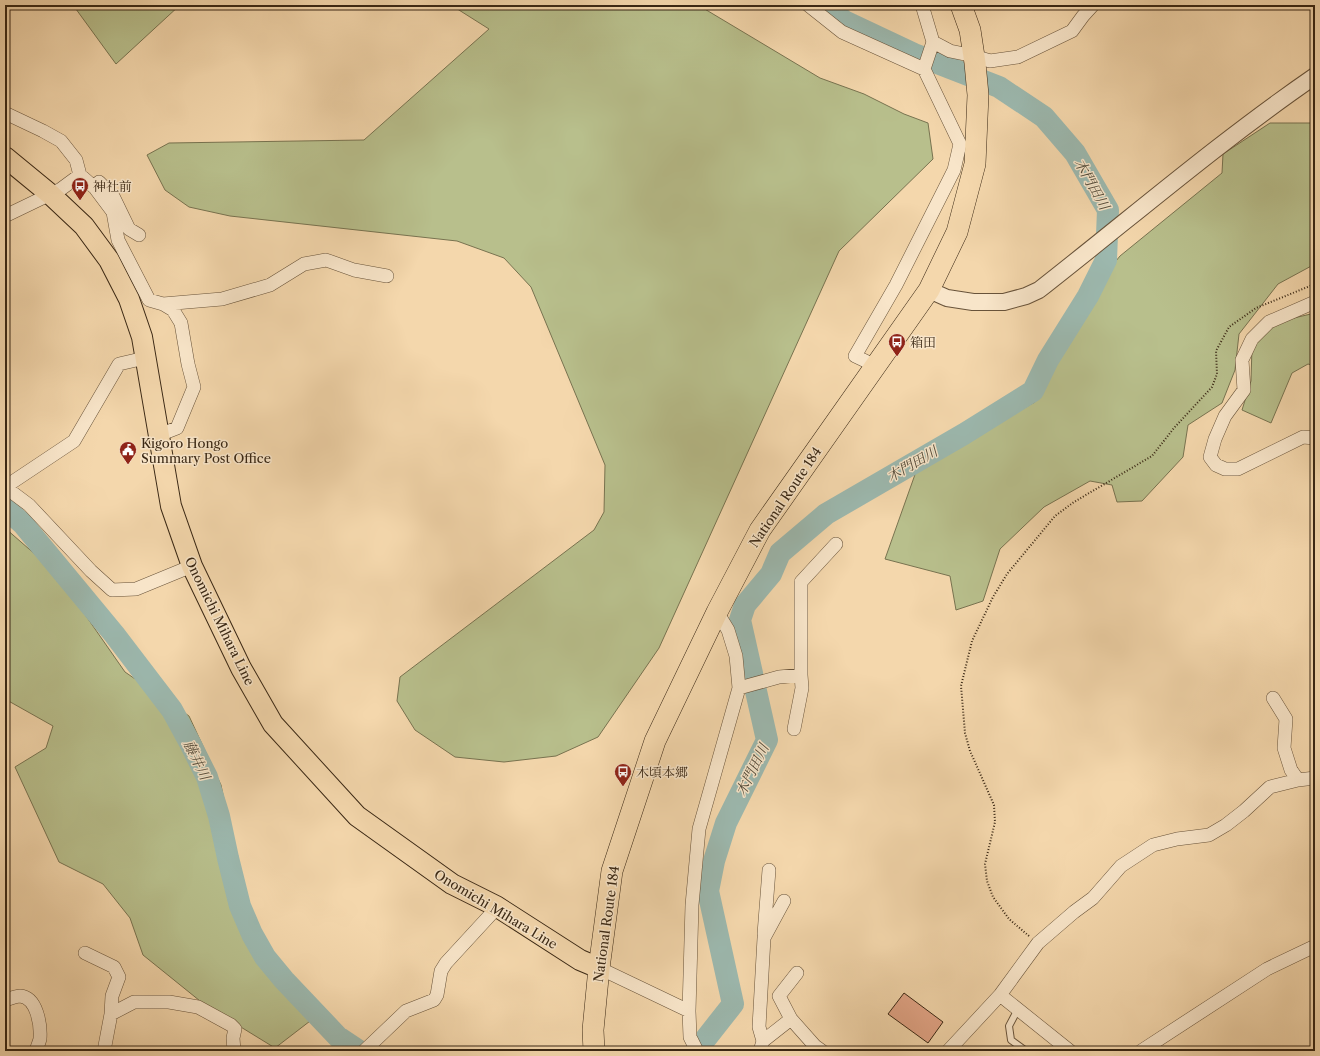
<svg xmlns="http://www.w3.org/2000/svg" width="1320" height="1056" font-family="'Libre Caslon Text','Noto Serif JP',serif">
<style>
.green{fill:#b8bf8c;stroke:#787350}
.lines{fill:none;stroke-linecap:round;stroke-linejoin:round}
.river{stroke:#9cb8ae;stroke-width:22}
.building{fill:#e2a486;stroke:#392714}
.service-casing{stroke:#68533a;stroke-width:8}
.minor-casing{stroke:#68533a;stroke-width:14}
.tertiary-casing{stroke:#68533a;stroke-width:18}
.primary-casing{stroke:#392714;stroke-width:22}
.trunk-casing{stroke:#392714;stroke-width:22}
.path{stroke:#392714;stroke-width:2;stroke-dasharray:1 2;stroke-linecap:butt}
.service{stroke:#f8e5c9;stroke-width:6}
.minor{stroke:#f8e5c9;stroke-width:13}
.tertiary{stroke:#f8e5c9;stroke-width:16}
.primary{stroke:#f4d7ac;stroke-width:20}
.trunk{stroke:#f4d7ac;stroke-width:21}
.labels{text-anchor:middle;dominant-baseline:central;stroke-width:3;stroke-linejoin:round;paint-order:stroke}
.poi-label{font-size:13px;fill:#392714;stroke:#f8e5c9;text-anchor:start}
.street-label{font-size:13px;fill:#392714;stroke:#f8e5c9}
.water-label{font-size:14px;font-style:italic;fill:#524b3a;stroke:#f8e5c9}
</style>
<rect width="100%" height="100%" fill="#f4d7ac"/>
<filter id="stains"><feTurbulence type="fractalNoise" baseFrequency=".005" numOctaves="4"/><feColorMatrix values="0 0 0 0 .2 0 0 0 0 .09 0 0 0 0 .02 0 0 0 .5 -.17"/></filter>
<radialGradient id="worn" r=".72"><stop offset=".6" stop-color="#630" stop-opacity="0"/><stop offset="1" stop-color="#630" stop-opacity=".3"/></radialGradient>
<path class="green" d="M 73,5 L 180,5 L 116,64 Z
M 451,5 L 698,5 L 820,78 L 864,94 L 904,114 L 928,123 L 933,159 L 839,251 L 659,648 L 598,737 L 556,756 L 504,762 L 455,757 L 415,730 L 397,701 L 400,677 L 594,530 L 604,512 L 605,465 L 531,287 L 504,258 L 457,241 L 230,216 L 189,207 L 165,190 L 147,155 L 169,143 L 364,140 L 489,29 Z
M 1270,123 L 1315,123 L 1315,264 L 1278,284 L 1239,334 L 1235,370 L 1222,403 L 1188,425 L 1183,457 L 1142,501 L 1117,502 L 1112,485 L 1090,481 L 1044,507 L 1000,549 L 983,601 L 956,610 L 950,576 L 885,559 L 918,466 L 1035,402 L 1081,321 L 1098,283 L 1120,256 L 1222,173 L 1223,154 Z
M 1315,313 L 1315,366 L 1308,364 L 1292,373 L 1271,423 L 1242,410 L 1251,381 L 1252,346 L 1277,322 Z
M 5,528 L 37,556 L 79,606 L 125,672 L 189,716 L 221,785 L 244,896 L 263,967 L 314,1018 L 275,1048 L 205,1005 L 143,955 L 130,918 L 103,884 L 59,862 L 15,767 L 46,748 L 53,726 L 5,699 Z"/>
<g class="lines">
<path class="river" d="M 5,508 L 23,524 L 114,634 L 172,710 L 190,743 L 207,777 L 219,816 L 228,858 L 240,906 L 252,934 L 265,957 L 284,980 L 338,1037 L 359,1051
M 696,1051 L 733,1004 L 708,891 L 714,861 L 726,823 L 767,740 L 740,620 L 745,605 L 771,574 L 780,553 L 826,514 L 964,434 L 1033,391 L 1048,360 L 1088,296 L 1106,260 L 1108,210 L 1075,153 L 1044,117 L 999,87 L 914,54 L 844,21 L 825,5"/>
</g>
<path class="building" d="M 904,993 L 943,1022 L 928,1043 L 888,1014 Z"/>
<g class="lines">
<defs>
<path id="service" d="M 1018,1009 L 1009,1026 L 1011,1040 L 1026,1051"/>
<path id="minor" d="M 808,5 L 842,32 L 924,69
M 933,42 L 950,51 L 974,56 L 990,61 L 1018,57 L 1072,31 L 1083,16 L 1093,5
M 5,113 L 43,131 L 61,141 L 76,160 L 80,175 L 61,189 L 5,216
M 80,175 L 95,188 L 113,212 L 118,240 L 149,300 L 163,304 L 222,299 L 270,285 L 304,264 L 326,260 L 354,270 L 387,276
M 99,182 L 113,196 L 129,229 L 139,235
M 1315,302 L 1269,322 L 1252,339 L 1242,360 L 1244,390 L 1225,416 L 1215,439 L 1210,457 L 1216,465 L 1225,469 L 1238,469 L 1303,437 L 1315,438
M 876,366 L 855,356 L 896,285 L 954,170 L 960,144 L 924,69 L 933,42 L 922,5
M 159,435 L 177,428 L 194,387 L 188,364 L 181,323 L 173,310 L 163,304
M 5,487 L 29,505 L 91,571 L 112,590 L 136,589 L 192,566
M 5,487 L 74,441 L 119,364 L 145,358
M 739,688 L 779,677 L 801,675
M 1273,698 L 1286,719 L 1284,748 L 1291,770 L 1298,780
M 794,729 L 802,688 L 801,675 L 801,582 L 836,544
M 764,934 L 769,870
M 85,953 L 114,967 L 119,977 L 112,996 L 111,1014 L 104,1051
M 599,968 L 689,1011
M 797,973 L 779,996 L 791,1019 L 815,1046 L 822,1051
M 1000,995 L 1070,1051
M 5,1000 C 10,999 15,996 20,996 C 37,997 41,1025 40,1039 C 39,1043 37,1047 36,1051
M 111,1014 L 134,1002 L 169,1002 L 198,1007 L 231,1025 L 235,1029 L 233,1038 L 234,1051
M 763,1041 L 759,1027 L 764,938 L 784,901
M 364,1051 L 406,1011 L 434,1000 L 437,995 L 441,971 L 446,963 L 492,913 L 496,906
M 697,1051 L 690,1037 L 689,1011 L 692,905 L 699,829 L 739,688 L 736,656 L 728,630 L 717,612
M 760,1051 L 763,1041 L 791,1019
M 948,1051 L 1000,995 L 1038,943 L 1074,912 L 1093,898 L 1121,866 L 1153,845 L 1177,839 L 1209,835 L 1226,825 L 1244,811 L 1270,787 L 1298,780 L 1315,778
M 1141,1051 L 1267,969 L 1315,946"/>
<path id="tertiary" d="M 929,290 L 947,298 L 973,302 L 1004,302 L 1026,296 L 1039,290 C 1131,218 1219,142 1315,76"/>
<path id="primary" d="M 5,157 L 50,194 L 84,226 L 109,260 L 129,299 L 142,337 L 171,506 L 192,566 L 241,668 L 273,724 L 357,816 L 452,884 L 496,906 L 580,960 L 599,968"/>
<path id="trunk" d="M 594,1051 L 593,1030 L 599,968 L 612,871 L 655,741 L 717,612 L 760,530 L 929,290 L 957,232 L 975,164 L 978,95 L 975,63 L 970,30 L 961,5"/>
</defs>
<use href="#service" class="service-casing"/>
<use href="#minor" class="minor-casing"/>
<use href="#tertiary" class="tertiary-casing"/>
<use href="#primary" class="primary-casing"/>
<use href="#trunk" class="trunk-casing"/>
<path class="path" d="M 1029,936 L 1009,919 L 993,897 L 987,881 L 985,864 L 995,822 L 994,805 L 970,751 L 965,733 L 961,686 L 972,641 L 993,597 L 1007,574 L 1055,516 L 1074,502 L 1152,456 L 1174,428 L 1212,387 L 1217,374 L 1216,351 L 1229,327 L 1256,308 L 1315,284"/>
<use href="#service" class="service"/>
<use href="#minor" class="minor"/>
<use href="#tertiary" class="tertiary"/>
<use href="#primary" class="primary"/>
<use href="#trunk" class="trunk"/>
</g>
<defs>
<symbol id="bus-pin" viewBox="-11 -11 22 30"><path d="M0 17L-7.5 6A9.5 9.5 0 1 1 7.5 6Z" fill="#8f2418" stroke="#f8e5c9"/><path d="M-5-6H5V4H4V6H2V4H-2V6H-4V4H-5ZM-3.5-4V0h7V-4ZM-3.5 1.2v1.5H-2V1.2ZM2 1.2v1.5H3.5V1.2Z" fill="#fff"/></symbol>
<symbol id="civic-pin" viewBox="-11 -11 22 30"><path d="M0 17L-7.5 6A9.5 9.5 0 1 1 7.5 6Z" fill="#8f2418" stroke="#f8e5c9"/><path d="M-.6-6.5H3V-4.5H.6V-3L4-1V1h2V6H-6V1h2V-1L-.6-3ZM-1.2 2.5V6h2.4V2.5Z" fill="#fff"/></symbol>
</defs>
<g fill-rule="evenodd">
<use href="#bus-pin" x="70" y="176" width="20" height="27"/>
<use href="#bus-pin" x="887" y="332" width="20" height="27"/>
<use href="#civic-pin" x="118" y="440" width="20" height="27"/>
<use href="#bus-pin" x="613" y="762" width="20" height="27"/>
</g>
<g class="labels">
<g class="poi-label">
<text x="93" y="186">神社前</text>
<text x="910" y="342">箱田</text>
<text x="141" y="443">Kigoro Hongo<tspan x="141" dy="15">Summary Post Office</tspan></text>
<text x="636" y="772">木頃本郷</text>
</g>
<g class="street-label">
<text transform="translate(785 497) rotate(-56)">National Route 184</text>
<text transform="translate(220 621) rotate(64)">Onomichi Mihara Line</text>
<text transform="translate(496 909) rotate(31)">Onomichi Mihara Line</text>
<text transform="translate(606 924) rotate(-82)">National Route 184</text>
</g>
<g class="water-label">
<text transform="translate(1092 184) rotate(61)">木門田川</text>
<text transform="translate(912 464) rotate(-30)">木門田川</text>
<text transform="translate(197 760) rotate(64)">藤井川</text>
<text transform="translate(752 770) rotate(-64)">木門田川</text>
</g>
</g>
<rect width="1320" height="1056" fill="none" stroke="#f4d7ac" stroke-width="20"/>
<rect x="6" y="6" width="1308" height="1044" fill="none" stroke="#392714" stroke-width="2"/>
<rect x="10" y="10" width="1300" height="1036" fill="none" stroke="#392714"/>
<rect width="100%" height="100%" filter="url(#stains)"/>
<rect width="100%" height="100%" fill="url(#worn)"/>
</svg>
